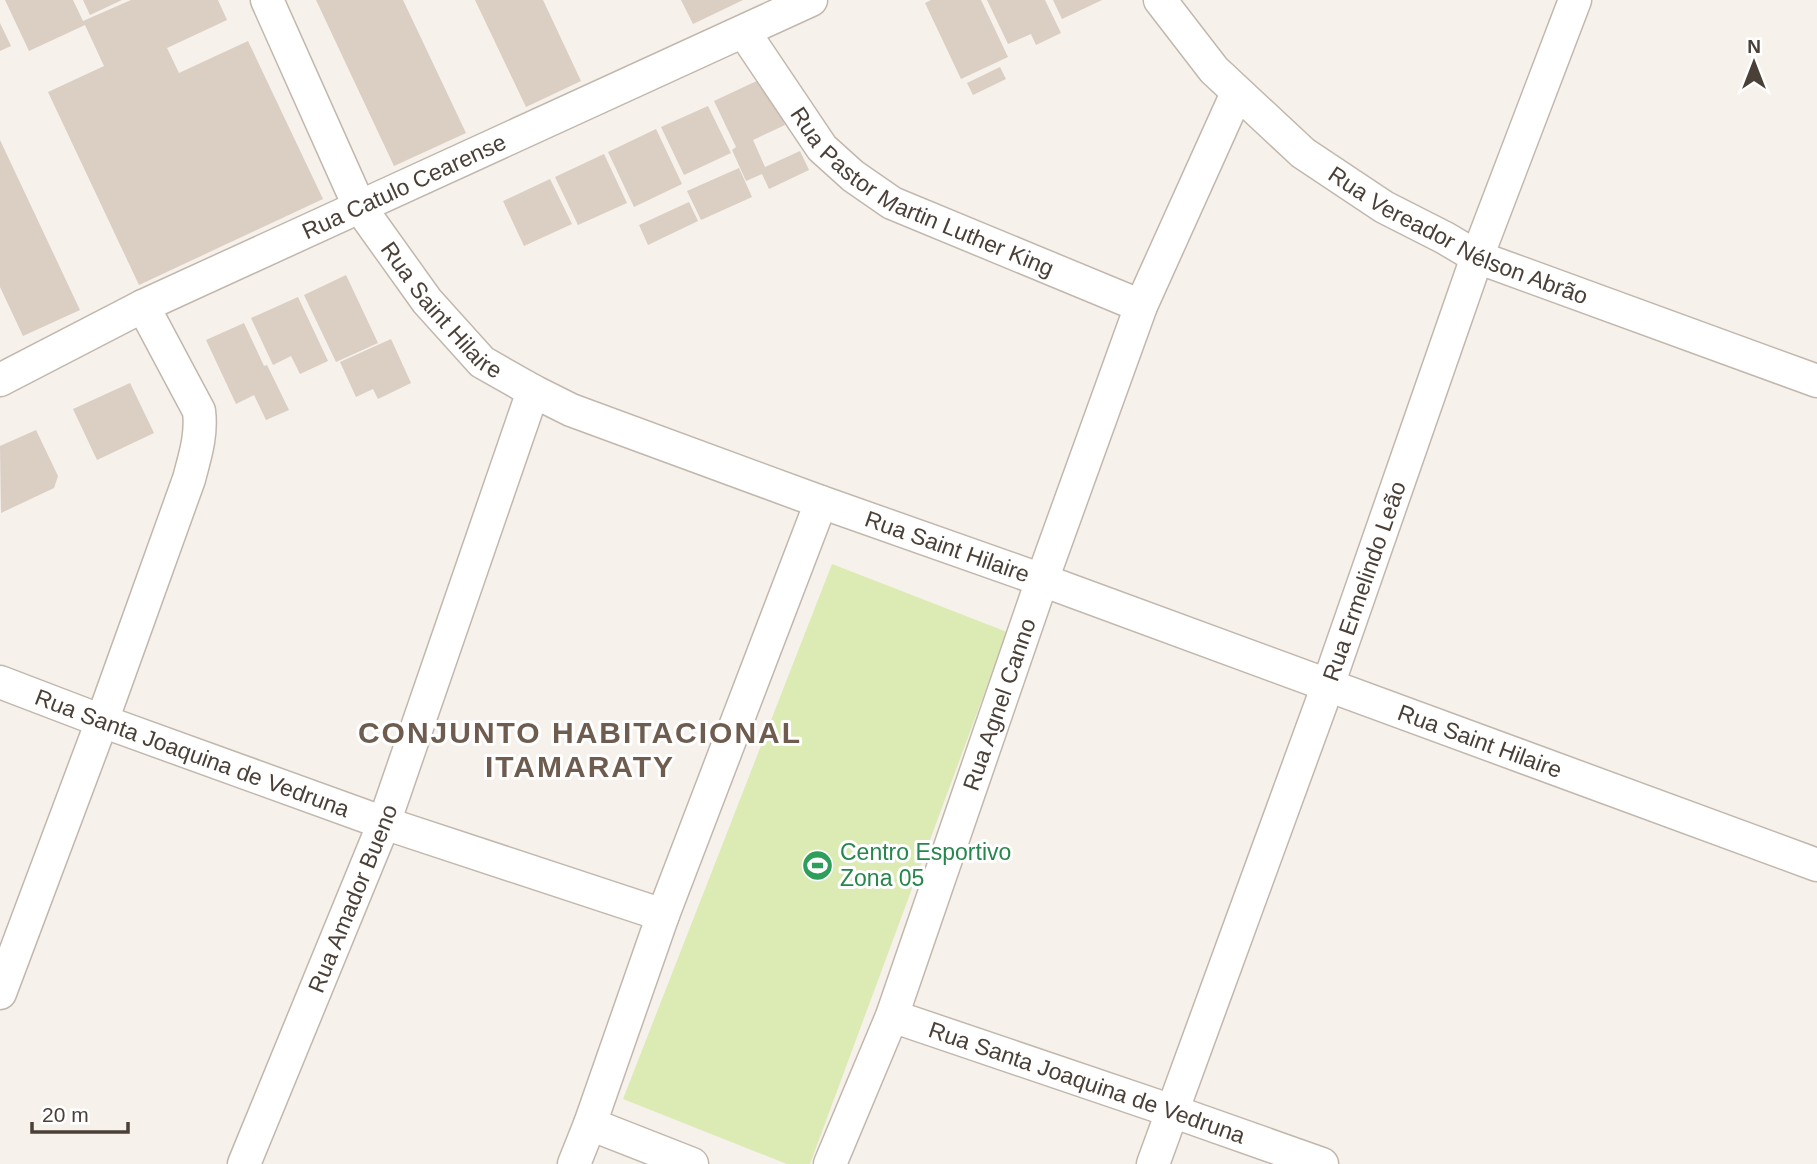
<svg xmlns="http://www.w3.org/2000/svg" width="1817" height="1164" font-family="Helvetica,sans-serif">
<style>
.green{fill:#dbebb3}
.building{fill:#dbcec3}
.lines{fill:none;stroke-linecap:round;stroke-linejoin:round}
.minor-casing{stroke:#c2b7ad;stroke-width:35}
.minor{stroke:#fff;stroke-width:32}
.labels{text-anchor:middle;dominant-baseline:central;stroke-width:6;stroke-linejoin:round;paint-order:stroke}
.street-label{font-size:23px;fill:#4b4038;stroke:#fff}
.leisure-label{font-size:23px;fill:#27864d;stroke:#fff;text-anchor:start}
.district-label{font-size:30px;font-weight:bold;letter-spacing:2px;fill:#6e5c4f;stroke:#fff}
</style>
<rect width="100%" height="100%" fill="#f6f1eb"/>
<path class="green" d="M 832,564 L 1007,632 L 810,1164 L 787,1164 L 623,1099 Z"/>
<path class="building" d="M 5,0 L 73,0 L 83,21 L 131,0 L 218,0 L 227,20 L 167,48 L 179,73 L 248,41 L 323,199 L 139,285 L 48,92 L 104,66 L 85,25 L 29,51 Z
M 83,0 L 122,0 L 90,15 Z
M 316,0 L 403,0 L 466,133 L 394,166 Z
M 475,0 L 543,0 L 581,81 L 526,107 Z
M 681,0 L 743,0 L 693,24 Z
M 931,0 L 981,0 L 1008,57 L 961,79 L 925,3 Z
M 987,0 L 1045,0 L 1061,33 L 1036,45 L 1031,34 L 1008,44 Z
M 1053,0 L 1102,0 L 1062,19 Z
M 0,23 L 11,46 L 0,51 Z
M 1000,67 L 1006,79 L 973,95 L 967,83 Z
M 763,78 L 785,125 L 753,140 L 765,167 L 800,151 L 809,170 L 769,189 L 762,174 L 746,181 L 732,150 L 736,147 L 714,101 Z
M 708,106 L 731,153 L 684,175 L 661,127 Z
M 656,129 L 682,184 L 634,207 L 608,152 Z
M 0,140 L 80,310 L 23,336 L 0,287 Z
M 604,154 L 627,203 L 578,225 L 555,177 Z
M 739,168 L 752,197 L 701,220 L 687,191 Z
M 550,179 L 572,224 L 524,246 L 503,201 Z
M 689,202 L 698,221 L 648,245 L 639,225 Z
M 346,275 L 378,343 L 336,362 L 304,295 Z
M 298,297 L 328,361 L 300,374 L 291,356 L 273,365 L 251,318 Z
M 244,323 L 264,366 L 267,365 L 289,410 L 266,420 L 254,395 L 236,404 L 206,340 Z
M 391,339 L 411,383 L 378,399 L 373,389 L 356,397 L 340,362 Z
M 130,383 L 154,433 L 97,460 L 73,409 Z
M 36,430 L 58,476 L 54,488 L 1,513 L 0,446 Z"/>
<g class="lines">
<defs>
<g id="minor">
<path id="s1" d="M 267,0 L 359,206 L 427,301 L 482,362 L 533,391 L 571,410 L 821,502 L 1042,580 L 1817,865"/>
<path id="s2" d="M 1160,0 L 1214,70 L 1303,153 L 1384,207 L 1445,238 L 1477,257 L 1817,381"/>
<path id="s3" d="M 744,32 L 822,148 L 853,176 L 892,203 L 1141,306"/>
<path id="s4" d="M 0,380 L 143,306 L 811,0"/>
<path id="s5" d="M 0,682 L 102,721 L 384,823 L 663,915"/>
<path d="M 0,993 L 102,721 L 189,479 C 195,456 202,435 199,411 L 143,306"/>
<path id="s6" d="M 892,1016 L 1172,1111 L 1322,1164"/>
<path d="M 590,1124 L 692,1164"/>
<path id="s7" d="M 244,1164 L 384,823 L 533,391"/>
<path d="M 574,1164 L 590,1124 L 663,915 L 821,502"/>
<path id="s8" d="M 830,1164 L 892,1016 L 1042,580 L 1141,306 L 1237,93"/>
<path id="s9" d="M 1153,1164 L 1328,685 L 1477,257 L 1575,0"/>
</g>
</defs>
<use href="#minor" class="minor-casing"/>
<use href="#minor" class="minor"/>
</g>
<defs>
<symbol id="stadium-disc" viewBox="-11 -11 22 22"><circle r="9.5" fill="#2e9e5b" stroke="#fff"/><path d="M0-5a6.5 5 0 1 0 0 10a6.5 5 0 1 0 0-10ZM-3.5-1.8h7v3.6h-7Z" fill="#fff"/></symbol>
</defs>
<g fill-rule="evenodd">
<use href="#stadium-disc" x="800" y="848" width="35" height="35"/>
</g>
<g class="labels">
<g class="street-label">
<text stroke="none"><textPath href="#s4" startOffset="448">Rua Catulo Cearense</textPath></text>
<text stroke="none"><textPath href="#s3" startOffset="248">Rua Pastor Martin Luther King</textPath></text>
<text stroke="none"><textPath href="#s2" startOffset="387">Rua Vereador Nélson Abrão</textPath></text>
<text stroke="none"><textPath href="#s1" startOffset="359">Rua Saint Hilaire</textPath></text>
<text stroke="none"><textPath href="#s1" startOffset="926">Rua Saint Hilaire</textPath></text>
<text stroke="none"><textPath href="#s9" startOffset="620">Rua Ermelindo Leão</textPath></text>
<text stroke="none"><textPath href="#s8" startOffset="490">Rua Agnel Canno</textPath></text>
<text stroke="none"><textPath href="#s1" startOffset="1493">Rua Saint Hilaire</textPath></text>
<text stroke="none"><textPath href="#s5" startOffset="205">Rua Santa Joaquina de Vedruna</textPath></text>
<text stroke="none"><textPath href="#s7" startOffset="287">Rua Amador Bueno</textPath></text>
<text stroke="none"><textPath href="#s6" startOffset="206">Rua Santa Joaquina de Vedruna</textPath></text>
</g>
<g class="leisure-label">
<text x="840" y="852">Centro Esportivo<tspan x="840" dy="26">Zona 05</tspan></text>
</g>
<g class="district-label">
<text x="580" y="732">CONJUNTO HABITACIONAL<tspan x="580" dy="34">ITAMARATY</tspan></text>
</g>
</g>
<g transform="translate(1754 63)" stroke="#ffffff" stroke-width="5" paint-order="stroke">
<path d="M0-5L12 26L0 18L-12 26Z" fill="#4b4038"/>
<text y="-10" font-size="19" font-weight="bold" text-anchor="middle" fill="#4b4038">N</text>
</g>
<path d="M32 1122v10h96v-10" fill="none" stroke="#4b4038" stroke-width="3.5"/>
<text x="42" y="1122" font-size="21" fill="#4b4038" stroke="#ffffff" stroke-width="5" paint-order="stroke">20 m</text>
</svg>
